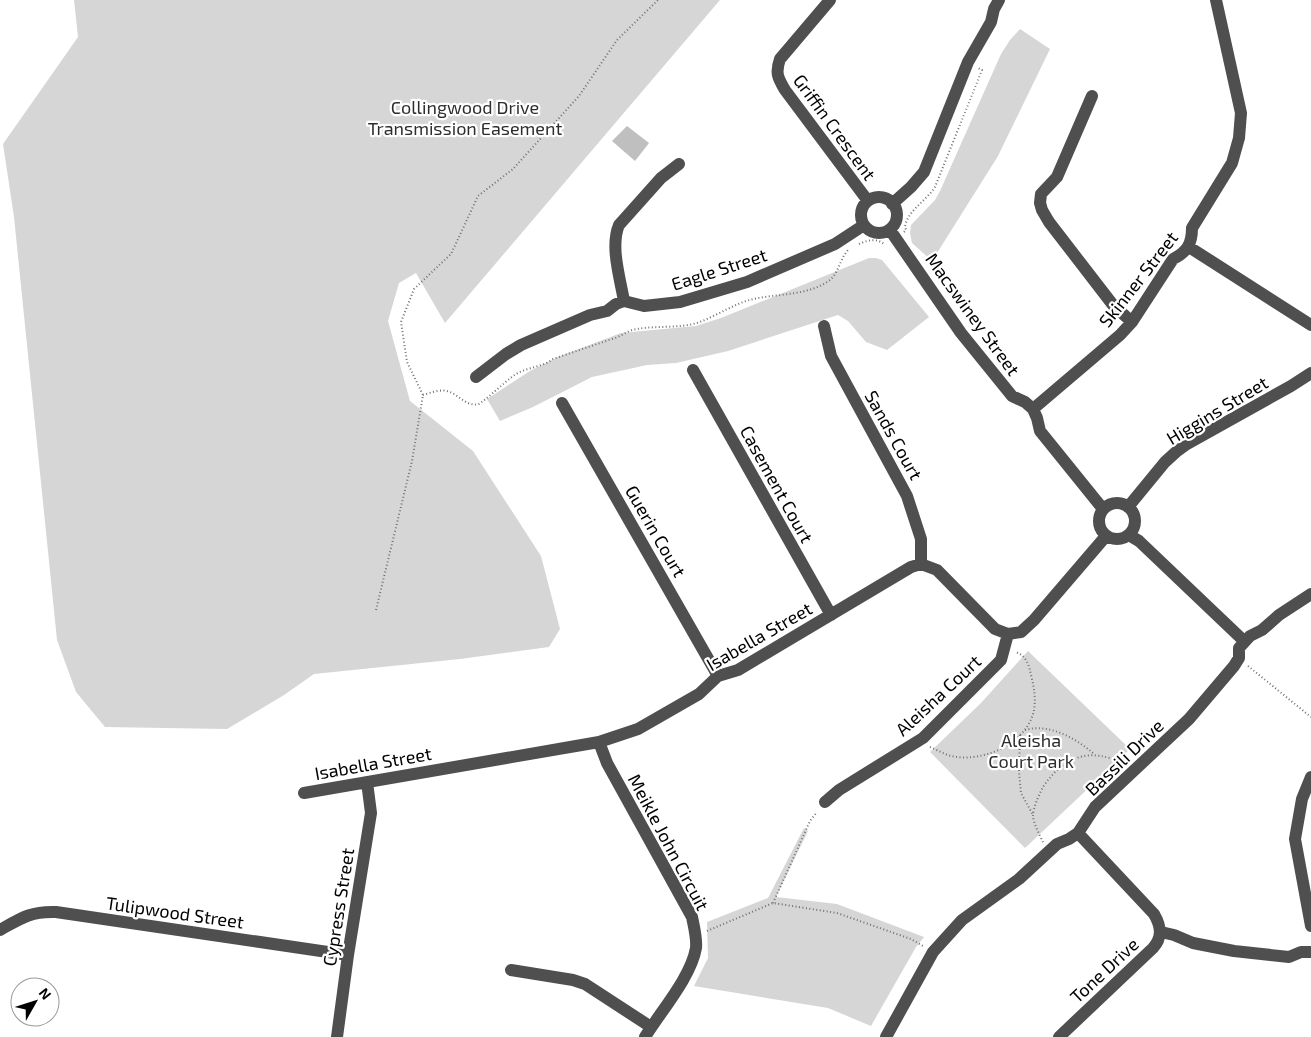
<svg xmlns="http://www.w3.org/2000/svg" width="1311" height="1037" font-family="'Exo 2',sans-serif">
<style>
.green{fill:#d6d6d6}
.building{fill:#bfbfbf}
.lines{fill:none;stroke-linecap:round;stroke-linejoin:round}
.path{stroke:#717171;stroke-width:2;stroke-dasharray:1 2.5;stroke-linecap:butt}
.minor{stroke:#4f4f4f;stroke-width:12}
.labels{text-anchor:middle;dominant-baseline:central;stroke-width:4.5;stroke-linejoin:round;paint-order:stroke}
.park-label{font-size:18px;fill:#2d2d2d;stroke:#fff}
.street-label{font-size:18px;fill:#000;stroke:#fff}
</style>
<rect width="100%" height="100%" fill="#fff"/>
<path class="green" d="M 74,0 L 720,0 L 445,323 L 416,273 L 399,283 L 388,321 L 410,401 L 473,451 L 541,556 L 560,629 L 549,647 L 460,659 L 314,674 L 284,695 L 227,729 L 105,727 L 76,692 L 57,640 L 14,217 L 3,144 L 78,37 Z
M 1020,29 L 1050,49 L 998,156 L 932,261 L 912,243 L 910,233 L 911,225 L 935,200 L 940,191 L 1001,54 L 1010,40 Z
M 869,258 L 876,258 L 882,260 L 929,317 L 887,350 L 866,342 L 848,321 L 838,315 L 728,351 L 676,363 L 647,365 L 592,377 L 533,407 L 500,421 L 487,399 L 530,371 L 560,356 L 608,338 L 621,333 L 696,326 L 721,318 Z
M 1028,651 L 1130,749 L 1025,848 L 930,752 L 981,703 Z
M 804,828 L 808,831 L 776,897 L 837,904 L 924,937 L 916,947 L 871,1026 L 828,1008 L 694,986 L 708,958 L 707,922 L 768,898 Z"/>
<path class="building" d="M 627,126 L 649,143 L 635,161 L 612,141 Z"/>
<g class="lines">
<path class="path" d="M 904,232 L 906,230 L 905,227 C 907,211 926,201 935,187 L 982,70 L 978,68
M 859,244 C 867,240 877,238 884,244
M 423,395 C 430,393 442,388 450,392 C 460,396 467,407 479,404 C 492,395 503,383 516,374 C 528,367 543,367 553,359 C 574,352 594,345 615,338 C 621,336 626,332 632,330 C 653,325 676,329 697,323 C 714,317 729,307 746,301 C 772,293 804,297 827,282 C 839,275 839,260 848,250
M 376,610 L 412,461 L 423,395 L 407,362 L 401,322 L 414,289 L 451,254 L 478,196 L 513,169 L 579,96 L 617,40 L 658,0
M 1248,666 L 1311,717
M 1025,730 C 1049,723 1075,738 1093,753
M 1020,735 L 1019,772 L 1021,793 L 1033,815
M 930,747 C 937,750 944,754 951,756 C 983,763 1027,744 1034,710 C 1036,698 1034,687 1031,675 C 1029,665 1026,655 1015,652
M 1043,842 C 1040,836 1034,824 1033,817 C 1033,807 1039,795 1043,787 C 1063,757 1090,746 1123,764
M 773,903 L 810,821 L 817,812
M 707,931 L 773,903 L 837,913 L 911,939 L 923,946"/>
<path class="minor" d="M 830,0 L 780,59 C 775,73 778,78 785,90 L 868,201
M 1092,96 L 1057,177 L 1041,194 L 1040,203 L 1042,210 L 1049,222 L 1113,305 L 1132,322
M861 215a18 18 0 1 1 36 0a18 18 0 1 1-36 0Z
M 892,204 L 911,187 L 924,172 L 968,62 L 991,22 L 994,9 L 999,0
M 890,230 L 961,333 L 1012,396 L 1025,402 L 1033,409 L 1037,418 L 1040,431 L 1103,509
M 1189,247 L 1311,325
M 624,301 C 620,278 610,246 619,225 L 661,178 L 679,164
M 824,326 L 831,356 L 907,496 L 921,539 L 921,564
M 693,370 L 831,615
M 476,377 L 506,354 L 521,345 L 590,315 L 607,311 L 616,304 L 624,301 L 644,306 L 680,302 L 747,282 L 835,244 L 864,225
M 562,403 L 718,676
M 1033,409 L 1120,335 L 1132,322 L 1173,259 C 1187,252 1192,244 1192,228 L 1232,163 L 1239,138 L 1241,113 L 1216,0
M1099 521a18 18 0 1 1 36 0a18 18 0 1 1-36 0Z
M 1128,507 L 1165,462 L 1176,452 L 1187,444 L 1291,386 L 1311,373
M 1129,535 L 1139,541 L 1244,641
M 599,742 L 607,763 L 692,917 C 694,927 697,938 696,948 C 691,977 661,1011 645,1037
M 1311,777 L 1302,799 L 1295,839 L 1311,926
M 304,793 L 599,742 L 638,729 L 699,694 L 718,676 L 738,670 L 911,567 L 921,564 L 937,570 L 995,629 L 1008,634 L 1021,632 L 1034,620 L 1106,536
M 825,802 L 839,790 L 923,738 L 1001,660 L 1008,634
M 0,930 C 21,918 31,911 56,912 L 348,955
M 1161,932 L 1174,935 L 1193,943 L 1234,951 L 1289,957 L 1301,952 L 1311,952
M 511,970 L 573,980 L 585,984 L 651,1027
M 337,1037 L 348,955 L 371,813 L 367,782
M 886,1037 L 933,952 L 962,920 L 1019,879 L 1057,844 L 1069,839 L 1078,833 L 1095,807 L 1189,719 L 1234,666 L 1239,658 L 1239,648 L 1250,636 L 1262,630 L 1279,615 L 1311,594
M 1059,1037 L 1153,948 C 1163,937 1161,926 1154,914 L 1078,833"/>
</g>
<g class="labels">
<g class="park-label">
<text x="465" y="107">Collingwood Drive<tspan x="465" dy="21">Transmission Easement</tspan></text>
<text x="1031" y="740">Aleisha<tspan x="1031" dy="21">Court Park</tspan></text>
</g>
<g class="street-label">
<text transform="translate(835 127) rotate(54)">Griffin Crescent</text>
<text transform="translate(719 269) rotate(-18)">Eagle Street</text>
<text transform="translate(1138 279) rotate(-52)">Skinner Street</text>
<text transform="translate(973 314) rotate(54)">Macswiney Street</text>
<text transform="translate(1217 410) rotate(-31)">Higgins Street</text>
<text transform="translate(894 435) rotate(61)">Sands Court</text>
<text transform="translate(777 484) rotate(61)">Casement Court</text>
<text transform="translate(656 531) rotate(60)">Guerin Court</text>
<text transform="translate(759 636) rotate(-30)">Isabella Street</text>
<text transform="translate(938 695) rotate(-43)">Aleisha Court</text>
<text transform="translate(1124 757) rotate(-44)">Bassili Drive</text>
<text transform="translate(373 763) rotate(-10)">Isabella Street</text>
<text transform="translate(669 842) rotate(62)">Meikle John Circuit</text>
<text transform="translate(338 907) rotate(-81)">Cypress Street</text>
<text transform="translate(175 912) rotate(8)">Tulipwood Street</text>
<text transform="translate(1104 970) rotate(-43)">Tone Drive</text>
</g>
</g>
<g transform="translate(35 1002) rotate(51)"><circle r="24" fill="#ffffff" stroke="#999999"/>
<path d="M0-4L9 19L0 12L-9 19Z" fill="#000000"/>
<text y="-8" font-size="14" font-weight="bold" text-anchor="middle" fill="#000000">N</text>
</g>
</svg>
